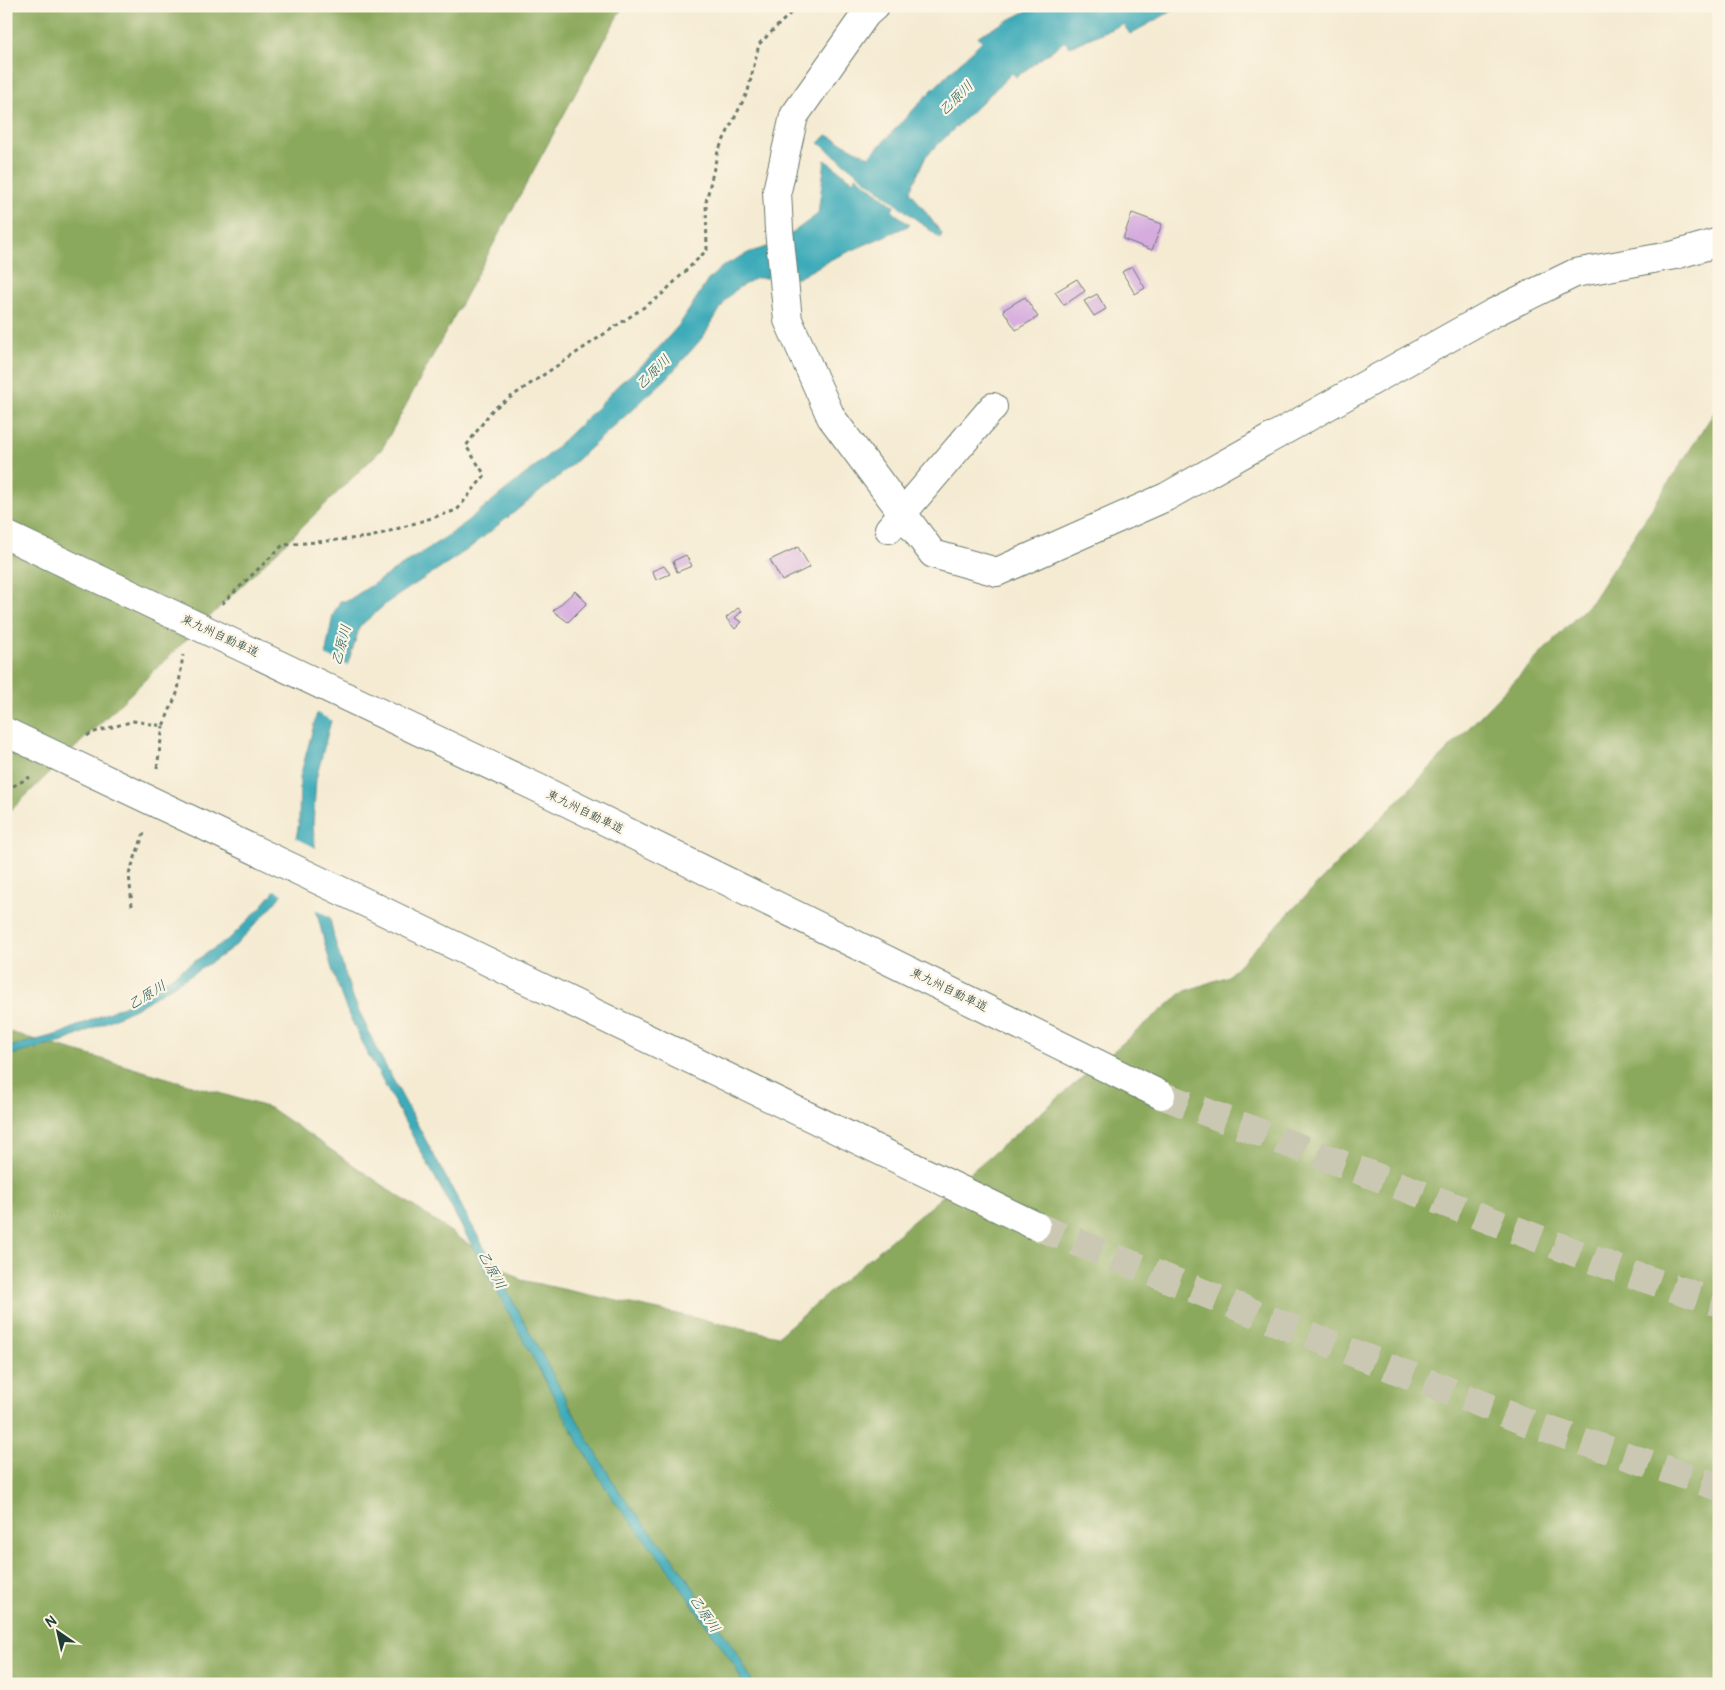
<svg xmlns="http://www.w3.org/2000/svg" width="1725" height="1690" font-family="Pangolin,'Klee One',sans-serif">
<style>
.forest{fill:#8ba95c;stroke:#557348}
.water{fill:#3cabb9;stroke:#2e7476}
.pier{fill:#f5ebd3}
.building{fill:#d6acdf}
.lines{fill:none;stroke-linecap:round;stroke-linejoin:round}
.highway-tunnel{stroke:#cac8b3;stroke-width:28;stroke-dasharray:28 14;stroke-linecap:butt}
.minor-casing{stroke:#6a7a6c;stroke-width:30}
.path{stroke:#6a7a6c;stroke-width:3;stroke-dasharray:4 4;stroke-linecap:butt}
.minor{stroke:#fff;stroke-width:28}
.highway-bridge-casing{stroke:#6a7a6c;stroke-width:30;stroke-linecap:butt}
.highway-bridge{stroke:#fff;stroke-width:28}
.labels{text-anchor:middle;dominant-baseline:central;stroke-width:4.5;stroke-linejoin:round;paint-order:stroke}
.street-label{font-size:12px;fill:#1f3d34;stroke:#fcf5e5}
.water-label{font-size:14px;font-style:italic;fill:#285e5c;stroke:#fcf5e5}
</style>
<rect width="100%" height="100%" fill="#fcf5e5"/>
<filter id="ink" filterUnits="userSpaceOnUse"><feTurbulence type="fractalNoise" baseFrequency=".02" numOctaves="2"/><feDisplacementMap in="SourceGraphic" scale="10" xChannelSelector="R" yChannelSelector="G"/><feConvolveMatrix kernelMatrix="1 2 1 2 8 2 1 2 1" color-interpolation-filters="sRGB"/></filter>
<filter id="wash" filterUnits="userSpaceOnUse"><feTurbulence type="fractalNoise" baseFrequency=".0096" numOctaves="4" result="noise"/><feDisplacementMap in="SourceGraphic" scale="20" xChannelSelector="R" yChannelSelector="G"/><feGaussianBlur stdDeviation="1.12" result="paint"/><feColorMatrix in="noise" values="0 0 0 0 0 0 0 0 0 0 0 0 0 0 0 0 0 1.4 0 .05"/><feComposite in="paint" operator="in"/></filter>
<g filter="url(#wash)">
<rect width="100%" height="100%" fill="#f5ebd3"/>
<path class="forest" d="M 6,6 L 623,6 L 382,449 L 6,815 Z
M 1719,405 L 1719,1684 L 6,1684 L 6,1031 L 270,1108 L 521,1280 L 778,1336 L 1183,992 L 1228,976 L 1592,601 Z"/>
<path class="water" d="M 1036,6 L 1181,6 L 1130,34 L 1123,24 L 1069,47 L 1065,41 L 1016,77 L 1012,73 L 926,156 L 910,191 L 942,234 L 940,238 L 819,143 L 827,135 L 869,157 L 928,94 L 982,41 L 978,36 Z
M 825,160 L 853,181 L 856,176 L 894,206 L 892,211 L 910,225 L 832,259 L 798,278 L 756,278 L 738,288 L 727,298 L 703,337 L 667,378 L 557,478 L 467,550 L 388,602 L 360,626 L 337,697 L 316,779 L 313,826 L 315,846 L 334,938 L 351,993 L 377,1050 L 586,1436 L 620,1493 L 650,1531 L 674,1559 L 742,1661 L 753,1684 L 743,1684 L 735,1666 L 665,1565 L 611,1497 L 578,1441 L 368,1054 C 359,1035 349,1017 342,998 C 324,950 313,898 304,848 L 287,888 L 268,911 L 236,945 L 215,960 L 135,1009 L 63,1042 L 6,1056 L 6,1048 L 59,1034 L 132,1002 L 230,938 L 262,906 L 282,882 L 295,844 L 299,822 L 300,777 L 322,694 L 327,646 L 333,615 L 340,601 L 347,601 L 452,533 L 543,460 L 599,406 L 618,385 L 646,362 L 680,324 L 708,280 L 723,266 L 750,252 L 777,244 L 818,214 Z"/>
<path class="pier" d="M 323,654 L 349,666 L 333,721 L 315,712 L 320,694 Z
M 294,837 L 318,849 L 332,918 L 315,909 L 307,879 L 301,868 L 285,895 L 273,889 L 279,881 L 288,863 Z"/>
<g id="blocks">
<path class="building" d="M 1132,213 L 1162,224 L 1152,250 L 1123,239 Z
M 1132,266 L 1145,288 L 1135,294 L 1122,272 Z
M 1077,279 L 1085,291 L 1064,305 L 1055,292 Z
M 1097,294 L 1106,309 L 1094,316 L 1084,301 Z
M 1025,297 L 1038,317 L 1016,330 L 1003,310 Z
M 798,547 L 810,567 L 782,581 L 770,560 Z
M 686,555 L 692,566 L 677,572 L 673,561 Z
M 664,566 L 670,574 L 656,580 L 652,571 Z
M 575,591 L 587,603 L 568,622 L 553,611 Z
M 738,608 L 742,611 L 735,618 L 742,622 L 735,629 L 726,618 Z"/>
</g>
</g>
<g filter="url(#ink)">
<use href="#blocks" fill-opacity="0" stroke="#6a7a6c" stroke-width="1"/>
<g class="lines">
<path class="highway-tunnel" d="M 1161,1095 L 1634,1275 L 1719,1303
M 1036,1226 L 1534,1425 L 1719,1487"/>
<defs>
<path id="minor" d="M 875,6 L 866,14 L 794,116 L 777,191 L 779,230 L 788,320 L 831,417 L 933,554 L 997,572 L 1166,497 L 1493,313 L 1575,273 L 1675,255 L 1719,242
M 889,529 L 993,407"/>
</defs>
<use href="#minor" class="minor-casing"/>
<path class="path" d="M 222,604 L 283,545 L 371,537 L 457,510 L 485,475 L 466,446 L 493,409 L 659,297 L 707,250 L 706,202 L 718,151 L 748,91 L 759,44 L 798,6
M 87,736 L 91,733 L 134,721 L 163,726 L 178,691 L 183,655
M 157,768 L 163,726
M 6,790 L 30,777
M 132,906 L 129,874 L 144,833"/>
<use href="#minor" class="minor"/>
<defs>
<path id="highway-bridge" d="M 6,535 L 538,788 L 1161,1095
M 6,732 L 354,897 L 1036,1226"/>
</defs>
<use href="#highway-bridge" class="highway-bridge-casing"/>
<use href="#highway-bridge" class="highway-bridge"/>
</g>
</g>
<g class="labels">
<g class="street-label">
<text transform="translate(220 636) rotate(25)">東九州自動車道</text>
<text transform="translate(585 812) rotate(26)">東九州自動車道</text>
<text transform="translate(949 990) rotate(26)">東九州自動車道</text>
</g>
<g class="water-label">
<text transform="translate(956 98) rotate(-45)">乙原川</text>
<text transform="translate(653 372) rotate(-45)">乙原川</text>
<text transform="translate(341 645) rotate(-75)">乙原川</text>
<text transform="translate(147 995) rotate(-31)">乙原川</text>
<text transform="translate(492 1270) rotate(61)">乙原川</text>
<text transform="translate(705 1614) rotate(56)">乙原川</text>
</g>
</g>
<rect width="1725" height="1690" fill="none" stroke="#fcf5e5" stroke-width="25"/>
<g transform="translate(58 1632) rotate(326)" stroke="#fcf5e5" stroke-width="4" paint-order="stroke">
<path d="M0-4L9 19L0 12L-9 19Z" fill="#1f3d34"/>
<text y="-8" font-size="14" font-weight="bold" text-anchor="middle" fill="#1f3d34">N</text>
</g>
</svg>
